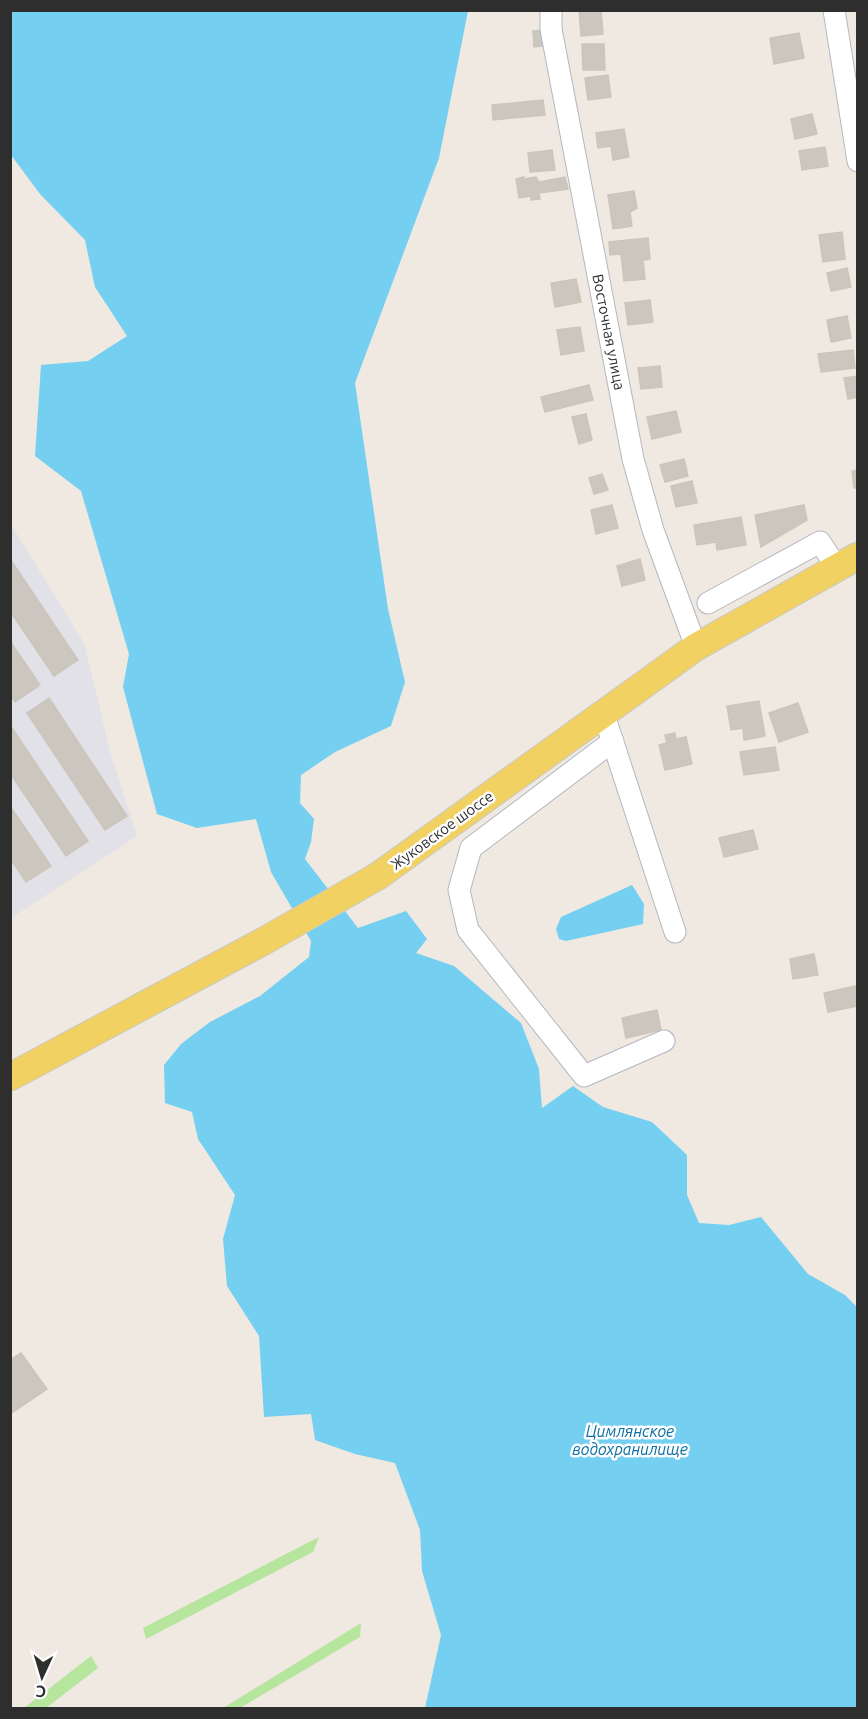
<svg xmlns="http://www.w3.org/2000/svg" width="868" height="1719" font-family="Ubuntu,sans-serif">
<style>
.industrial{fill:#e3e1e8}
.green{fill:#b6e59e}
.water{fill:#75cff0}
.building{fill:#cbc7bf;stroke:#cbc5ba;stroke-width:1.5}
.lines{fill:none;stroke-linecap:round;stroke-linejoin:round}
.minor-casing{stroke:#b4b7c1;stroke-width:23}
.major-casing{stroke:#c9c9c9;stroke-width:29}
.minor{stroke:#fff;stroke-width:21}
.major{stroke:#f2d163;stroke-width:27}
.labels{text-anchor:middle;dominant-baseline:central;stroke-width:5;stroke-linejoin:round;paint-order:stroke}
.street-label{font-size:15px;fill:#2e2e2e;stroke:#fff}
.water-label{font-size:16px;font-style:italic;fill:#0d6fa3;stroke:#fff}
</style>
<rect width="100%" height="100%" fill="#efe9e1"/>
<path class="industrial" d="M 10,523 L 84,643 L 111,755 L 137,836 L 11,918 Z"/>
<path class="green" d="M 319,1537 L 313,1552 L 146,1639 L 143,1628 Z
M 361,1623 L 360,1637 L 240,1708 L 223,1708 Z
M 91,1656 L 98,1668 L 46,1708 L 24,1708 Z"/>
<path class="water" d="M 11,11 L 468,11 L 439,158 L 355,383 L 388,609 L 405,682 L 391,726 L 335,752 L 301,775 L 300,803 L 314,819 L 311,842 L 305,859 L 358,928 L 406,911 L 427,939 L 416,953 L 454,966 L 521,1023 L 539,1069 L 542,1108 L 573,1086 L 603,1107 L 652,1122 L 687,1155 L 687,1195 L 699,1223 L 729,1225 L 761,1217 L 808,1274 L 845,1295 L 857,1307 L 857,1708 L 425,1708 L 441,1635 L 422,1571 L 420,1530 L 395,1463 L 355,1454 L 315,1440 L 311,1414 L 264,1417 L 259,1336 L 227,1286 L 223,1239 L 235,1195 L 198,1139 L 192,1112 L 165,1103 L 164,1065 L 181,1044 L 210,1022 L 260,996 L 309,957 L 311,941 L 271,872 L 256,819 L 197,828 L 157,814 L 123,687 L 129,654 L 81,491 L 35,456 L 41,365 L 88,361 L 127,336 L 95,287 L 85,240 L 40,194 L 11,155 Z
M 632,885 L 644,904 L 643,924 L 566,941 L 559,939 L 556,929 L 561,917 Z"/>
<path class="building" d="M 579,10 L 601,10 L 603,34 L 581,36 Z
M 548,30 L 549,45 L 534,47 L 533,31 Z
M 799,33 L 804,58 L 774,64 L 770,38 Z
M 582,44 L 604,44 L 605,70 L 583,70 Z
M 608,75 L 611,97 L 588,100 L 585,78 Z
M 543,100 L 545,115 L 493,120 L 492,105 Z
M 812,114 L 817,134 L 795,139 L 791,119 Z
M 624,129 L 629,157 L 613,160 L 611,146 L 598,148 L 596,133 Z
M 825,147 L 828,166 L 802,170 L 799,151 Z
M 552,150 L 555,170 L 530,172 L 528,153 Z
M 524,177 L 524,179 L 536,177 L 539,182 L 565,177 L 568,189 L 539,193 L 540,199 L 531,200 L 531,196 L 519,198 L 516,179 Z
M 634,191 L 637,208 L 630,212 L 632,226 L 613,229 L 608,195 Z
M 842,232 L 845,259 L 823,262 L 819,235 Z
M 648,238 L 650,259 L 643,260 L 645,279 L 624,281 L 621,254 L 610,255 L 609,242 Z
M 847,268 L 851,287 L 831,291 L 827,273 Z
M 576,279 L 581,302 L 555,307 L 551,283 Z
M 650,300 L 653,322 L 628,325 L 625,303 Z
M 847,316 L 851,338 L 831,342 L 827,320 Z
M 580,327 L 584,351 L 561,355 L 557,330 Z
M 853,350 L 855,368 L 821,372 L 818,354 Z
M 660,366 L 662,387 L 641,389 L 638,368 Z
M 858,376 L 858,397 L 848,399 L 844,378 Z
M 589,385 L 593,400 L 545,412 L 541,397 Z
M 676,411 L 681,432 L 652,439 L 647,417 Z
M 586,414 L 592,440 L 579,444 L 572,417 Z
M 684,459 L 688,476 L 665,482 L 660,465 Z
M 858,470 L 858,488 L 854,488 L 852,471 Z
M 602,474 L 608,490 L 594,494 L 589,478 Z
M 692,481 L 697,503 L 676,507 L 671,486 Z
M 612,505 L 618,528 L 596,534 L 591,510 Z
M 804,505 L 807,520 L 761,547 L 755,515 Z
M 741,517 L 746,545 L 717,550 L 716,542 L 697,545 L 694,525 Z
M 10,559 L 78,660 L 54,676 L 10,611 Z
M 640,559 L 645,580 L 622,586 L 617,566 Z
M 10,641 L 40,685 L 15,702 L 10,694 Z
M 49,698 L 127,816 L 105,830 L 27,713 Z
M 759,701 L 765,736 L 744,740 L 743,728 L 731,730 L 727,706 Z
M 798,703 L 808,732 L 779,742 L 769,713 Z
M 10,725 L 88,841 L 66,856 L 10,773 Z
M 675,733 L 676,739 L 686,737 L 692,764 L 665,770 L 659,745 L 667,743 L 665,735 Z
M 775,747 L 779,770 L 744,775 L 740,752 Z
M 10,806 L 51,866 L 26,882 L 10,858 Z
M 753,830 L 758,849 L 724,857 L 719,838 Z
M 814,954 L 818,975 L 793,979 L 790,959 Z
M 855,986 L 858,1006 L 828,1012 L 824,993 Z
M 657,1010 L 661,1030 L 626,1038 L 622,1018 Z
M 21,1353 L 47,1389 L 10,1414 L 10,1360 Z"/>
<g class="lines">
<defs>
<path id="minor" d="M 551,10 L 551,29 L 633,459 L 653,530 L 696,647
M 834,10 L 858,161
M 708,603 L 820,542 L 837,568
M 604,715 L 675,932
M 613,741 L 471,848 L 459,890 L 468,930 L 584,1076 L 664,1041"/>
<path id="major" d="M 10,1077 L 264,941 L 378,876 L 696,647 L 858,556"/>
</defs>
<use href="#minor" class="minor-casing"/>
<use href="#major" class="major-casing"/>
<use href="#minor" class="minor"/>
<use href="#major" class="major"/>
</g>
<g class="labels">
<g class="street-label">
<text transform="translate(609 332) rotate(79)">Восточная улица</text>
<text transform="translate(442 830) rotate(-36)">Жуковское шоссе</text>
</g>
<g class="water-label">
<text x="630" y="1431">Цимлянское<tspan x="630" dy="18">водохранилище</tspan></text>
</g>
</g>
<rect width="868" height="1719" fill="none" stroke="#2e2e2e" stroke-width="24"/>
<g transform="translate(42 1677) rotate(184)" stroke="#ffffff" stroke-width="4.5" paint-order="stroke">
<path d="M0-4.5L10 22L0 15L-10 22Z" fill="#2e2e2e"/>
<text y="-9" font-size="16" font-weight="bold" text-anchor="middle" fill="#2e2e2e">С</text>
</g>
</svg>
